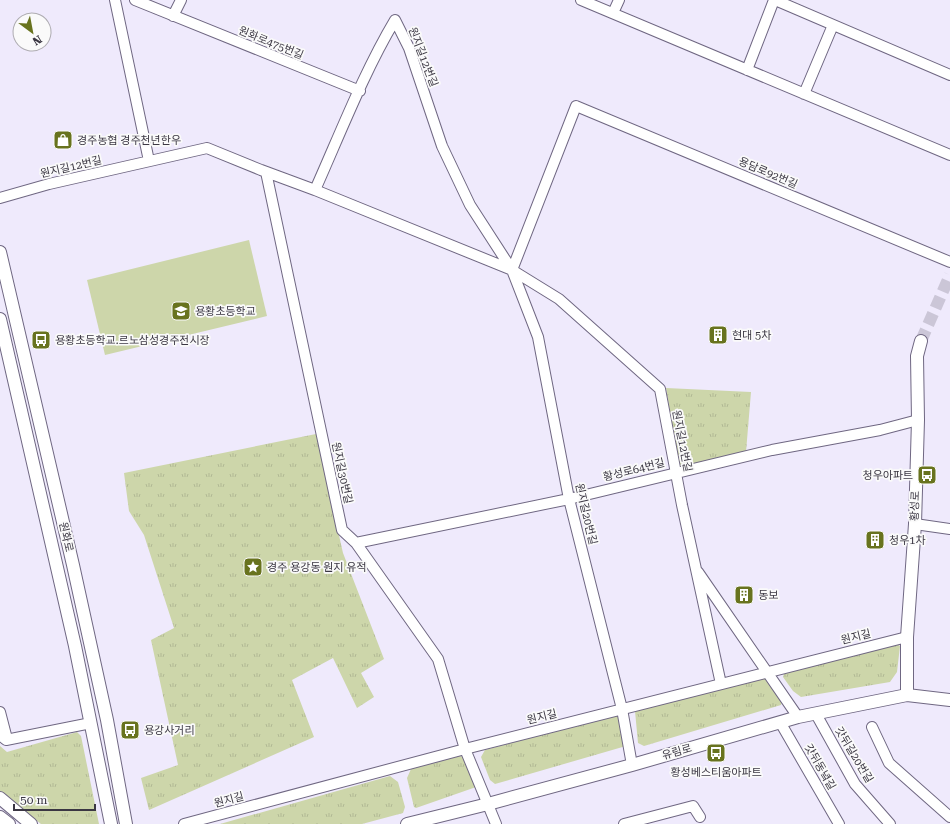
<svg xmlns="http://www.w3.org/2000/svg" width="950" height="824" font-family="'Roboto Serif','Noto Sans KR',serif">
<style>
.grass{fill:url(#grass-tufts)}
.pitch{fill:#cdd6aa}
.lines{fill:none;stroke-linecap:round;stroke-linejoin:round}
.tertiary-tunnel{stroke:#cbc6d7;stroke-width:12;stroke-dasharray:12 6;stroke-linecap:butt}
.minor-casing{stroke:#6f6782;stroke-width:12}
.tertiary-casing{stroke:#6f6782;stroke-width:14}
.minor{stroke:#fff;stroke-width:10}
.tertiary{stroke:#fff;stroke-width:12}
.labels{text-anchor:middle;dominant-baseline:central;stroke-width:3.5;stroke-linejoin:round;paint-order:stroke}
.street-label{font-size:11px;fill:#3b3743;stroke:#fafafa}
.poi-label{font-size:11px;fill:#3b3743;stroke:#fafafa;text-anchor:start}
</style>
<defs>
<pattern id="grass-tufts" width="24" height="20" patternUnits="userSpaceOnUse"><rect width="24" height="20" fill="#cdd6aa"/><path d="M3 7l-1-3M5 7V3M7 7l1-3M15 17l-1-3M17 17v-4M19 17l1-3" fill="none" stroke="#b1b894"/></pattern>
</defs>
<rect width="100%" height="100%" fill="#efeafc"/>
<path class="grass" d="M 666,388 L 751,392 L 746,452 L 679,467 Z
M 316,434 L 343,553 L 384,659 L 361,673 L 374,697 L 357,708 L 333,658 L 292,680 L 314,737 L 149,810 L 141,778 L 178,765 L 151,640 L 174,628 L 144,535 L 129,511 L 124,473 Z
M 897,644 L 900,646 L 897,672 L 890,682 L 801,697 L 793,691 L 783,677 L 785,670 Z
M 767,676 L 782,702 L 781,705 L 644,746 L 638,743 L 635,711 Z
M 613,715 L 620,716 L 626,746 L 495,784 L 490,780 L 481,757 L 485,750 Z
M 77,732 L 81,736 L 99,824 L 41,824 L 0,791 L 0,746 L 7,752 Z
M 460,756 L 467,758 L 479,786 L 416,808 L 414,807 L 407,778 L 411,769 Z
M 390,776 L 398,782 L 405,807 L 403,813 L 362,824 L 220,824 Z"/>
<path class="pitch" d="M 249,240 L 267,316 L 105,355 L 87,280 Z"/>
<g class="lines">
<path class="tertiary-tunnel" d="M 921,341 L 950,275"/>
<defs>
<path id="minor" d="M 115,0 L 149,161
M 135,0 L 360,91
M 581,0 L 950,155
M 775,0 L 950,75
M 613,13 L 619,0
M 173,16 L 181,0
M 747,70 L 774,0
M 804,94 L 833,25
M 266,172 L 342,530 L 356,543 L 438,659 L 465,749 L 496,824
M 315,190 C 340,134 364,72 395,20 L 409,48 L 442,146 L 470,205 L 512,270 L 538,337 L 569,499 L 622,709 L 632,765
M 0,198 L 49,184 L 207,148 L 261,170 L 315,190 L 512,270 L 559,299 L 660,389 L 682,505 L 721,684
M 512,270 L 576,106 L 950,262
M 915,524 L 950,529
M 356,543 L 569,499 L 772,450 L 880,430 L 918,420
M 698,572 L 798,717
M 0,712 L 7,739
M 816,714 L 855,784 L 890,824
M 780,722 L 839,824
M 872,727 L 889,763 L 950,817
M 0,735 L 6,740 L 91,723
M 184,824 L 465,749 L 907,637
M 624,824 L 693,806 L 700,817"/>
<path id="tertiary" d="M 0,252 L 73,565 L 107,720 L 126,824
M 0,319 L 75,646 L 111,824
M 907,695 L 907,637 L 915,524 L 918,420 L 917,356 L 921,341
M 0,798 L 31,824
M 0,817 L 9,824
M 407,824 L 488,804 L 632,765 L 798,717 L 907,695 L 950,700"/>
</defs>
<use href="#minor" class="minor-casing"/>
<use href="#tertiary" class="tertiary-casing"/>
<use href="#minor" class="minor"/>
<use href="#tertiary" class="tertiary"/>
</g>
<defs>
<symbol id="shop-square" viewBox="-11 -11 22 22"><rect x="-9" y="-9" width="18" height="18" rx="4" fill="#68731e" stroke="#fafafa"/><path d="M-5-2.5h2.3a2.7 3.5 0 0 1 5.4 0H5L5.5 6h-11ZM-1.5-2.5h3a1.5 2.3 0 0 0-3 0Z" fill="#fff"/></symbol>
<symbol id="school-square" viewBox="-11 -11 22 22"><rect x="-9" y="-9" width="18" height="18" rx="4" fill="#68731e" stroke="#fafafa"/><path d="M0-5L7-2L0 1L-7-2ZM-4 1L0 2.5L4 1V4Q0 6-4 4Z" fill="#fff"/></symbol>
<symbol id="building-square" viewBox="-11 -11 22 22"><rect x="-9" y="-9" width="18" height="18" rx="4" fill="#68731e" stroke="#fafafa"/><path d="M-4-6H4V6H1V3H-1V6H-4ZM-2.5-4.3h1.7v1.8h-1.7ZM.8-4.3h1.7v1.8H.8ZM-2.5-1h1.7V.8h-1.7ZM.8-1h1.7V.8H.8Z" fill="#fff"/></symbol>
<symbol id="bus-square" viewBox="-11 -11 22 22"><rect x="-9" y="-9" width="18" height="18" rx="4" fill="#68731e" stroke="#fafafa"/><path d="M-5-6H5V4H4V6H2V4H-2V6H-4V4H-5ZM-3.5-4V0h7V-4ZM-3.5 1.2v1.5H-2V1.2ZM2 1.2v1.5H3.5V1.2Z" fill="#fff"/></symbol>
<symbol id="sight-square" viewBox="-11 -11 22 22"><rect x="-9" y="-9" width="18" height="18" rx="4" fill="#68731e" stroke="#fafafa"/><path d="M0-6L1.8-2.2L6-1.7L2.9 1.2L3.7 5.4L0 3.3L-3.7 5.4L-2.9 1.2L-6-1.7L-1.8-2.2Z" fill="#fff"/></symbol>
</defs>
<g fill-rule="evenodd">
<use href="#shop-square" x="52" y="129" width="22" height="22"/>
<use href="#school-square" x="170" y="300" width="22" height="22"/>
<use href="#building-square" x="707" y="324" width="22" height="22"/>
<use href="#bus-square" x="30" y="329" width="22" height="22"/>
<use href="#bus-square" x="916" y="464" width="22" height="22"/>
<use href="#building-square" x="864" y="529" width="22" height="22"/>
<use href="#sight-square" x="242" y="556" width="22" height="22"/>
<use href="#building-square" x="733" y="584" width="22" height="22"/>
<use href="#bus-square" x="119" y="719" width="22" height="22"/>
<use href="#bus-square" x="705" y="742" width="22" height="22"/>
</g>
<g class="labels">
<g class="street-label">
<text transform="translate(271 43) rotate(22)">원화로475번길</text>
<text transform="translate(423 57) rotate(69)">원지길12번길</text>
<text transform="translate(71 167) rotate(-13)">원지길12번길</text>
<text transform="translate(768 173) rotate(23)">용담로92번길</text>
<text transform="translate(682 441) rotate(79)">원지길12번길</text>
<text transform="translate(634 470) rotate(-14)">황성로64번길</text>
<text transform="translate(342 473) rotate(78)">원지길30번길</text>
<text transform="translate(915 506) rotate(-88)">황성로</text>
<text transform="translate(586 514) rotate(77)">원지길20번길</text>
<text transform="translate(66 537) rotate(77)">원화로</text>
<text transform="translate(856 637) rotate(-14)">원지길</text>
<text transform="translate(542 717) rotate(-14)">원지길</text>
<text transform="translate(677 752) rotate(-16)">유림로</text>
<text transform="translate(854 755) rotate(59)">갓뒤길20번길</text>
<text transform="translate(820 767) rotate(60)">갓뒤동녘길</text>
<text transform="translate(229 800) rotate(-15)">원지길</text>
</g>
<g class="poi-label">
<text x="77" y="140">경주농협 경주천년한우</text>
<text x="195" y="311">용황초등학교</text>
<text x="732" y="335">현대 5차</text>
<text x="55" y="340">용황초등학교.르노삼성경주전시장</text>
<text x="913" y="475" text-anchor="end">청우아파트</text>
<text x="889" y="540">청우1차</text>
<text x="267" y="567">경주 용강동 원지 유적</text>
<text x="758" y="595">동보</text>
<text x="144" y="730">용강사거리</text>
<text x="716" y="772" text-anchor="middle">황성베스티움아파트</text>
</g>
</g>
<g transform="translate(32 32) rotate(148)"><circle r="19" fill="#fafafa" stroke="#aeacb1"/>
<path d="M0-3L7 15L0 10L-7 15Z" fill="#68731e"/>
<text y="-6" font-size="11" font-weight="bold" text-anchor="middle" fill="#3b3743">N</text>
</g>
<path d="M14 804v6h81v-6" fill="none" stroke="#3b3743" stroke-width="2"/>
<text x="20" y="804" font-size="12" fill="#3b3743" stroke="#fafafa" stroke-width="3" paint-order="stroke">50 m</text>
</svg>
